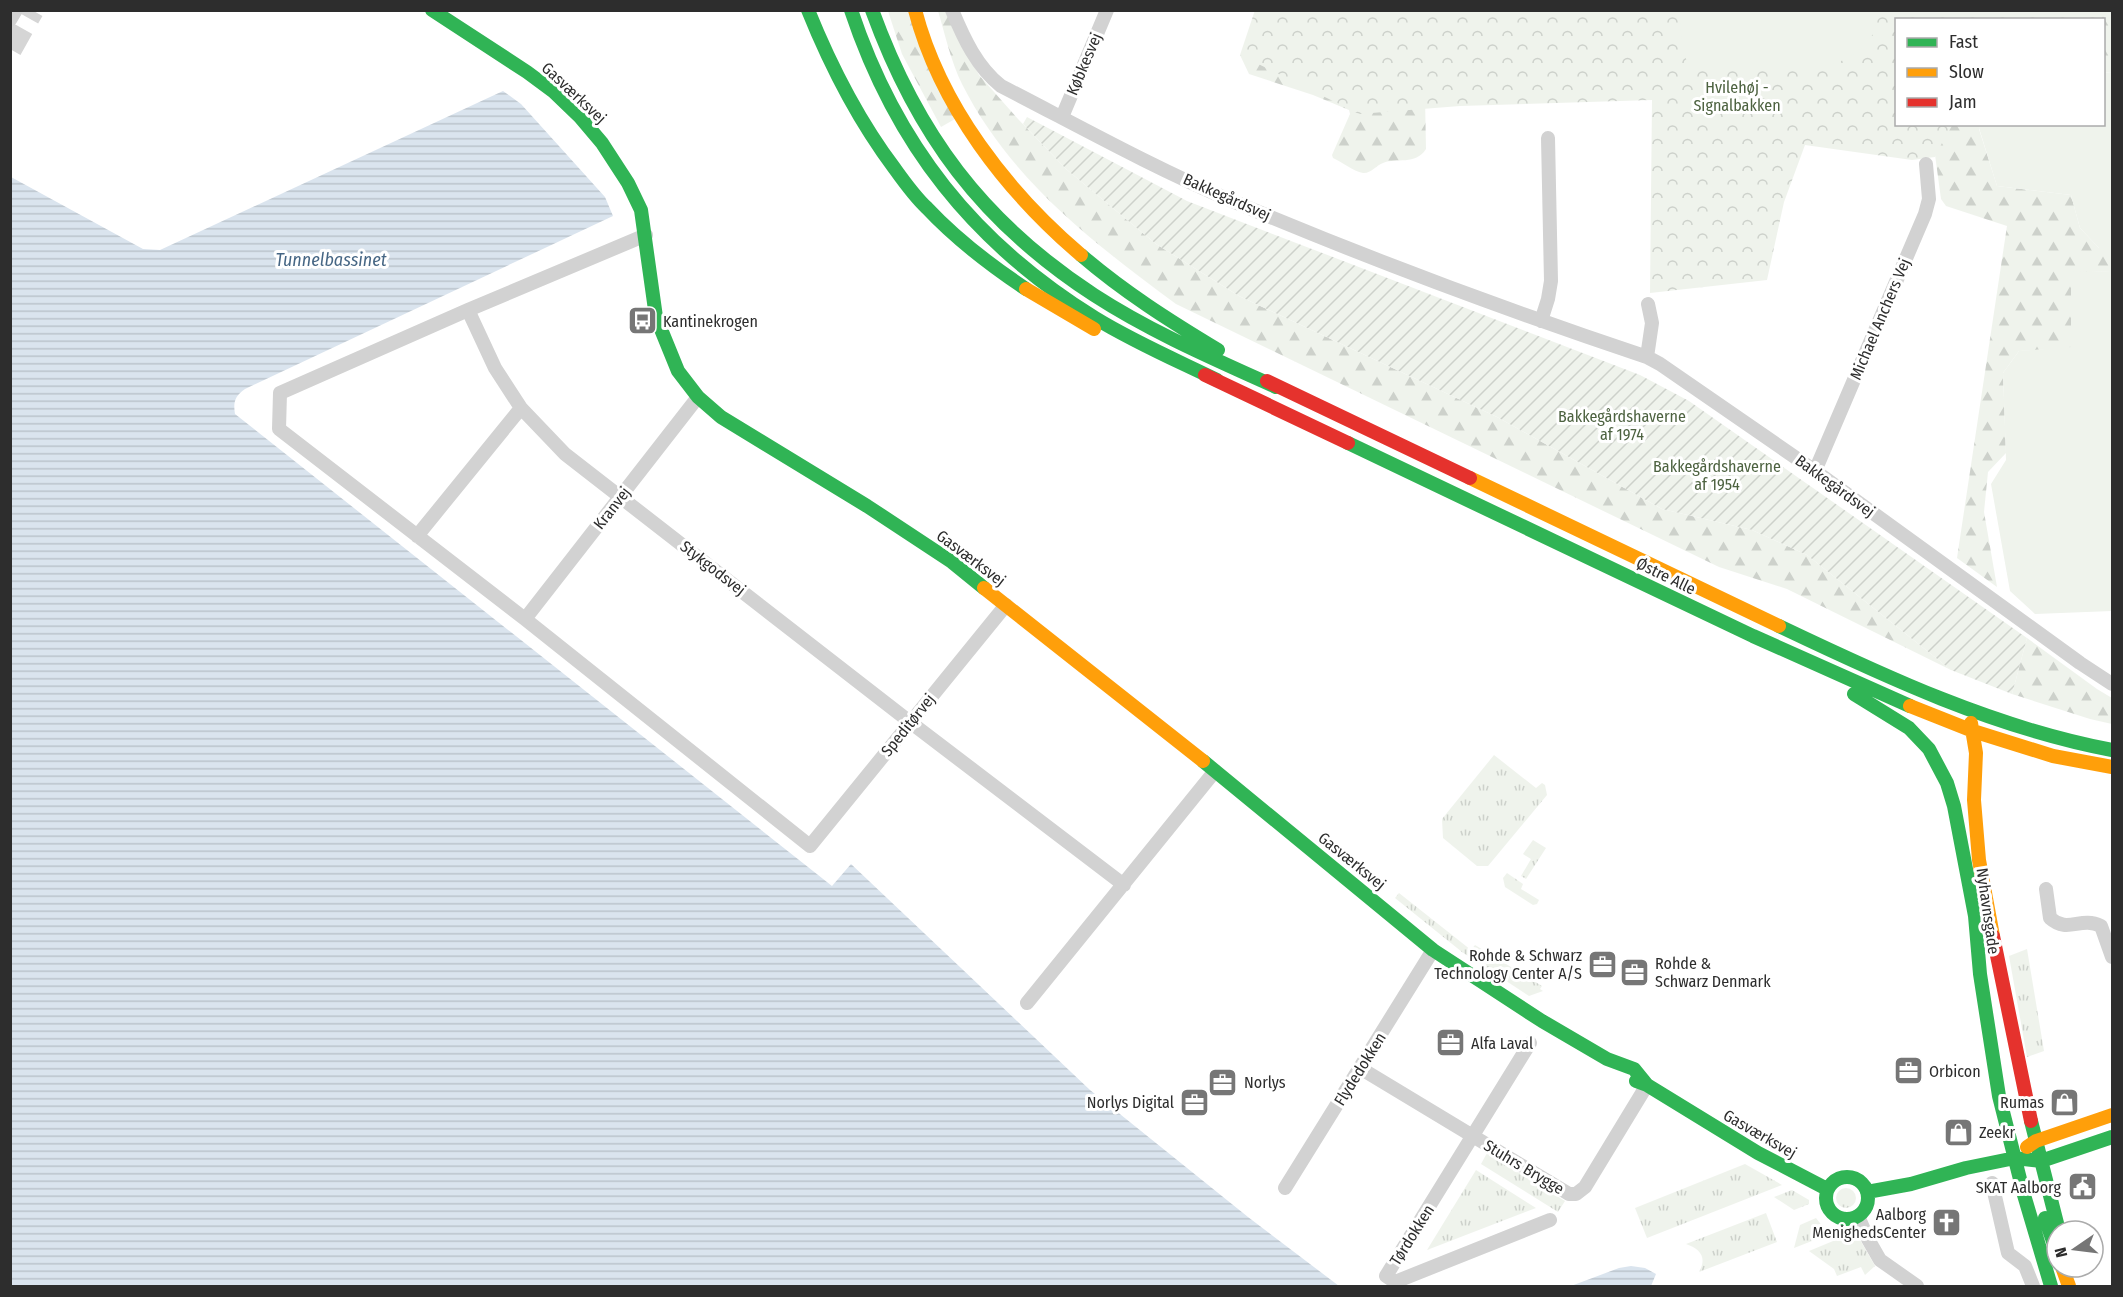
<svg xmlns="http://www.w3.org/2000/svg" width="2123" height="1297" font-family="'Fira Sans Condensed',sans-serif">
<style>
.grass{fill:url(#grass-tufts)}
.forest{fill:url(#forest-firs)}
.park{fill:url(#park-crowns)}
.garden{fill:url(#garden-furrows)}
.pitch{fill:#eff3ec}
.water{fill:url(#water-rules)}
.lines{fill:none;stroke-linecap:round;stroke-linejoin:round}
.highway-tunnel{stroke:#d5d5d5;stroke-width:24;stroke-dasharray:24 12;stroke-linecap:butt}
.street{stroke:#d2d2d2;stroke-width:14}
.fast{stroke:#30b455;stroke-width:14}
.slow{stroke:#ff9f0a;stroke-width:14}
.jam{stroke:#e5322d;stroke-width:14}
.labels{text-anchor:middle;dominant-baseline:central;stroke-width:6;stroke-linejoin:round;paint-order:stroke}
.street-label{font-size:16px;fill:#2d2d2d;stroke:#fff}
.park-label{font-size:16px;fill:#4d6240;stroke:#fff}
.poi-label{font-size:16px;fill:#2d2d2d;stroke:#fff;text-anchor:start}
.water-label{font-size:18px;font-style:italic;fill:#466684;stroke:#fff}
</style>
<defs>
<pattern id="grass-tufts" width="24" height="20" patternUnits="userSpaceOnUse" patternTransform="scale(1.5)"><rect width="24" height="20" fill="#eff3ec"/><path d="M3 7l-1-3M5 7V3M7 7l1-3M15 17l-1-3M17 17v-4M19 17l1-3" fill="none" stroke="#cdd1cb"/></pattern>
<pattern id="forest-firs" width="22" height="20" patternUnits="userSpaceOnUse" patternTransform="scale(1.5)"><rect width="22" height="20" fill="#eff3ec"/><path d="M5 1l3.5 6h-7zM16 11l3.5 6h-7z" fill="#cdd1cb"/></pattern>
<pattern id="park-crowns" width="20" height="18" patternUnits="userSpaceOnUse" patternTransform="scale(1.5)"><rect width="20" height="18" fill="#eff3ec"/><path d="M2 6a3 3 0 1 1 6 0M12 15a3 3 0 1 1 6 0" fill="none" stroke="#cdd1cb"/></pattern>
<pattern id="garden-furrows" width="10" height="10" patternUnits="userSpaceOnUse" patternTransform="scale(1.5)"><rect width="10" height="10" fill="#eff3ec"/><path d="M-1 1l2-2M0 10L10 0M9 11l2-2" fill="none" stroke="#cdd1cb"/></pattern>
<pattern id="water-rules" width="6" height="5" patternUnits="userSpaceOnUse" patternTransform="scale(1.5)"><rect width="6" height="5" fill="#dae4ee"/><path d="M0 2.5h6" fill="none" stroke="#bbc4cc"/></pattern>
</defs>
<rect width="100%" height="100%" fill="#fff"/>
<path class="grass" d="M 1494,755 L 1536,788 L 1542,783 L 1545,785 L 1547,795 L 1488,866 L 1477,866 L 1443,838 L 1442,819 Z
M 1533,840 L 1546,848 L 1526,879 L 1521,876 L 1531,859 L 1523,854 Z
M 1507,873 L 1523,884 L 1521,889 L 1539,900 L 1537,904 L 1533,905 L 1505,887 L 1503,878 Z
M 1399,893 L 1471,950 L 1475,945 L 1542,986 L 1540,989 L 1543,991 L 1529,996 L 1462,952 L 1395,898 Z
M 2027,949 L 2044,1051 L 2027,1057 L 2009,956 Z
M 1487,1153 L 1565,1201 L 1558,1212 L 1481,1164 Z
M 1745,1164 L 1782,1185 L 1647,1238 L 1635,1208 Z
M 1476,1170 L 1536,1208 L 1427,1250 Z
M1836 1198a10 10 0 1 1 20 0a10 10 0 1 1-20 0Z
M 1792,1190 L 1809,1200 L 1809,1204 L 1794,1210 L 1774,1197 Z
M 1766,1213 L 1777,1242 L 1699,1272 C 1707,1258 1701,1249 1686,1244 Z
M 1816,1218 L 1823,1227 L 1835,1232 L 1794,1248 L 1800,1225 Z
M 1850,1234 L 1856,1239 L 1859,1238 L 1875,1266 L 1865,1275 L 1861,1267 L 1837,1276 L 1834,1269 L 1809,1251 Z"/>
<path class="forest" d="M 1948,10 L 2112,11 L 2112,73 L 2104,72 L 2104,20 L 1941,20 Z
M 888,11 L 908,11 L 955,119 L 941,127 L 902,54 Z
M 938,11 L 947,11 L 979,75 L 1018,119 L 1066,169 L 1156,244 L 1239,296 L 1497,417 L 1662,509 L 1752,530 L 1807,555 L 1951,670 L 1787,589 L 1719,567 L 1176,304 C 1092,242 1010,179 962,84 C 951,62 945,34 938,11 Z
M 1240,55 L 1425,97 L 1426,149 C 1415,166 1397,157 1383,163 C 1377,165 1370,174 1363,173 C 1353,171 1342,162 1333,158 L 1332,155 L 1350,114 L 1349,110 L 1313,95 L 1249,74 Z
M 1931,125 L 1980,125 L 1979,129 L 1997,186 L 2071,195 L 2080,228 L 2099,248 L 2112,248 L 2112,271 L 2071,273 L 2072,348 L 2019,351 L 2003,373 L 2006,453 L 1988,472 L 1984,512 L 1997,587 L 1957,558 L 2007,226 L 1946,206 L 1941,199 Z
M 2027,638 L 2097,689 L 2112,698 L 2112,724 L 2090,719 L 2012,694 Z"/>
<path class="park" d="M 1255,10 L 2097,10 L 2098,19 L 1896,20 L 1896,124 L 1951,125 L 1935,157 L 1912,160 L 1805,145 L 1784,202 L 1767,280 L 1650,293 L 1652,100 L 1460,106 L 1359,114 L 1240,55 Z"/>
<path class="garden" d="M 1027,117 L 1187,201 L 1640,375 L 1689,401 L 2027,638 L 2012,694 L 1951,670 L 1807,555 L 1752,530 L 1662,509 L 1497,417 L 1239,296 L 1156,244 L 1066,169 L 1023,124 Z"/>
<path class="pitch" d="M 1680,11 L 1875,11 L 1876,30 L 1865,45 L 1848,59 L 1823,66 L 1694,66 L 1687,62 C 1682,46 1680,28 1680,11 Z
M 2104,72 L 2112,73 L 2112,248 L 2099,248 L 2080,228 L 2071,195 L 1997,186 L 1979,128 L 1980,124 L 2104,124 Z
M 2112,271 L 2112,611 L 2035,614 L 2010,591 L 1991,484 L 2006,460 L 2003,373 L 2019,351 L 2071,347 L 2071,272 Z"/>
<path class="water" d="M 503,91 L 521,104 L 605,197 L 613,216 L 245,389 C 235,396 233,402 235,414 L 832,886 L 851,864 L 1090,1090 L 1248,1217 L 1339,1286 L 11,1286 L 11,177 L 143,249 L 160,250 Z
M 1631,1266 L 1645,1268 L 1656,1274 L 1651,1286 L 1571,1286 L 1619,1268 Z"/>
<g class="lines">
<path class="highway-tunnel" d="M 10,49 L 32,10"/>
<path class="street" d="M 952,10 C 964,39 977,67 1001,86 C 1077,125 1152,167 1230,200 C 1367,258 1506,310 1647,357 L 1660,364 L 1815,471 L 2080,663 L 2112,684
M 10,20 L 16,10
M 1062,117 L 1107,10
M 646,235 L 468,310 L 280,393 L 279,429 L 525,619 L 810,846 L 1006,605
M 468,310 L 495,368 L 521,408 L 565,454 L 910,722 L 1124,885
M 1541,321 L 1548,299 L 1551,281 L 1548,138
M 1647,357 L 1652,323 L 1648,304
M 1815,471 L 1925,214 L 1929,199 L 1926,164
M 417,536 L 521,408
M 525,619 L 698,397
M 2046,889 L 2050,918 C 2068,934 2080,916 2101,926 L 2112,957
M 1027,1003 L 1215,771
M 1530,1043 L 1386,1276 L 1395,1282 L 1550,1220
M 1360,1068 L 1569,1194 L 1576,1194 L 1585,1187 L 1647,1085
M 1992,1183 L 2008,1253 L 2025,1266 L 2033,1286
M 1285,1188 L 1433,950
M 1858,1216 L 1868,1239 L 1880,1260 L 1917,1286"/>
<path class="fast" d="M 432,10 L 527,72 L 554,92 L 580,117 L 602,143 L 628,183 L 641,210 L 656,317 L 678,371 L 698,397 L 721,417 L 867,506 L 952,562 L 984,588
M 808,10 C 831,67 858,120 895,169 C 905,183 915,197 927,208 C 956,239 990,265 1026,289
M 851,10 C 896,145 974,243 1095,318 C 1134,342 1176,360 1217,380
M 872,10 C 917,134 982,222 1094,295 C 1151,332 1214,359 1276,387
M 1081,255 C 1124,292 1170,321 1218,350
M 1348,443 L 1753,636 L 1910,706
M 1779,626 C 1886,677 1995,728 2112,750
M 1854,694 L 1909,728 L 1929,749 L 1947,783 L 1954,806 L 1975,916 L 1980,974 L 1999,1096 L 2024,1195 L 2051,1286
M 1203,761 L 1433,950 L 1542,1021 L 1607,1059 L 1634,1069 L 1647,1085
M 1636,1081 L 1647,1085 L 1758,1153 L 1827,1189
M 2031,1121 L 2059,1231
M1826 1198a21 21 0 1 1 42 0a21 21 0 1 1-42 0Z
M 1867,1192 L 1911,1184 L 1966,1168 L 2015,1158 L 2041,1161 L 2112,1137
M 2045,1218 L 2057,1253"/>
<path class="slow" d="M 915,10 C 940,106 1007,192 1081,255
M 1026,289 L 1094,329
M 1470,478 L 1779,626
M 984,588 L 1203,761
M 1910,706 L 1973,731 L 2053,756 L 2112,767
M 1971,723 L 1976,753 L 1974,800 L 1979,860 L 1993,936
M 2027,1147 L 2036,1141 L 2112,1115
M 2062,1267 L 2069,1286"/>
<path class="jam" d="M 1205,375 L 1348,443
M 1267,381 L 1470,478
M 1993,936 L 2031,1121"/>
</g>
<defs>
<symbol id="bus-square" viewBox="-11 -11 22 22"><rect x="-9" y="-9" width="18" height="18" rx="4" fill="#767676" stroke="#fff"/><path d="M-5-6H5V4H4V6H2V4H-2V6H-4V4H-5ZM-3.5-4V0h7V-4ZM-3.5 1.2v1.5H-2V1.2ZM2 1.2v1.5H3.5V1.2Z" fill="#fff"/></symbol>
<symbol id="office-square" viewBox="-11 -11 22 22"><rect x="-9" y="-9" width="18" height="18" rx="4" fill="#767676" stroke="#fff"/><path d="M-6-3h4V-5.5h4V-3h4V5H-6ZM-1-4.5V-3h2v-1.5ZM-6 0V1H6V0Z" fill="#fff"/></symbol>
<symbol id="shop-square" viewBox="-11 -11 22 22"><rect x="-9" y="-9" width="18" height="18" rx="4" fill="#767676" stroke="#fff"/><path d="M-5-2.5h2.3a2.7 3.5 0 0 1 5.4 0H5L5.5 6h-11ZM-1.5-2.5h3a1.5 2.3 0 0 0-3 0Z" fill="#fff"/></symbol>
<symbol id="civic-square" viewBox="-11 -11 22 22"><rect x="-9" y="-9" width="18" height="18" rx="4" fill="#767676" stroke="#fff"/><path d="M-.6-6.5H3V-4.5H.6V-3L4-1V1h2V6H-6V1h2V-1L-.6-3ZM-1.2 2.5V6h2.4V2.5Z" fill="#fff"/></symbol>
<symbol id="church-square" viewBox="-11 -11 22 22"><rect x="-9" y="-9" width="18" height="18" rx="4" fill="#767676" stroke="#fff"/><path d="M-1.2-6h2.4v3.5h3.3v2.4h-3.3V6h-2.4V-.1h-3.3v-2.4h3.3Z" fill="#fff"/></symbol>
</defs>
<g fill-rule="evenodd">
<use href="#bus-square" x="626" y="304" width="33" height="33"/>
<use href="#office-square" x="1586" y="948" width="33" height="33"/>
<use href="#office-square" x="1618" y="956" width="33" height="33"/>
<use href="#office-square" x="1434" y="1026" width="33" height="33"/>
<use href="#office-square" x="1892" y="1054" width="33" height="33"/>
<use href="#office-square" x="1206" y="1066" width="33" height="33"/>
<use href="#office-square" x="1178" y="1086" width="33" height="33"/>
<use href="#shop-square" x="2048" y="1086" width="33" height="33"/>
<use href="#shop-square" x="1942" y="1116" width="33" height="33"/>
<use href="#civic-square" x="2066" y="1170" width="33" height="33"/>
<use href="#church-square" x="1930" y="1206" width="33" height="33"/>
</g>
<g class="labels">
<g class="street-label">
<text transform="translate(1084 64) rotate(-67)">Købkesvej</text>
<text transform="translate(574 93) rotate(43)">Gasværksvej</text>
<text transform="translate(1227 197) rotate(24)">Bakkegårdsvej</text>
<text transform="translate(1880 319) rotate(-67)">Michael Anchers Vej</text>
<text transform="translate(1835 486) rotate(36)">Bakkegårdsvej</text>
<text transform="translate(612 508) rotate(-52)">Kranvej</text>
<text transform="translate(971 558) rotate(37)">Gasværksvej</text>
<text transform="translate(713 568) rotate(38)">Stykgodsvej</text>
<text transform="translate(1666 576) rotate(26)">Østre Alle</text>
<text transform="translate(908 725) rotate(-51)">Speditørvej</text>
<text transform="translate(1352 861) rotate(39)">Gasværksvej</text>
<text transform="translate(1988 911) rotate(82)">Nyhavnsgade</text>
<text transform="translate(1360 1069) rotate(-58)">Flydedokken</text>
<text transform="translate(1760 1134) rotate(30)">Gasværksvej</text>
<text transform="translate(1524 1167) rotate(31)">Stuhrs Brygge</text>
<text transform="translate(1412 1235) rotate(-58)">Tørdokken</text>
</g>
<g class="park-label">
<text x="1737" y="87">Hvilehøj -<tspan x="1737" dy="18">Signalbakken</tspan></text>
<text x="1622" y="416">Bakkegårdshaverne<tspan x="1622" dy="18">af 1974</tspan></text>
<text x="1717" y="466">Bakkegårdshaverne<tspan x="1717" dy="18">af 1954</tspan></text>
</g>
<g class="poi-label">
<text x="663" y="321">Kantinekrogen</text>
<text x="1582" y="955" text-anchor="end">Rohde &amp; Schwarz<tspan x="1582" dy="18">Technology Center A/S</tspan></text>
<text x="1655" y="963">Rohde &amp;<tspan x="1655" dy="18">Schwarz Denmark</tspan></text>
<text x="1471" y="1043">Alfa Laval</text>
<text x="1929" y="1071">Orbicon</text>
<text x="1244" y="1082">Norlys</text>
<text x="1174" y="1102" text-anchor="end">Norlys Digital</text>
<text x="2044" y="1102" text-anchor="end">Rumas</text>
<text x="1979" y="1132">Zeekr</text>
<text x="2061" y="1187" text-anchor="end">SKAT Aalborg</text>
<text x="1926" y="1214" text-anchor="end">Aalborg<tspan x="1926" dy="18">MenighedsCenter</tspan></text>
</g>
<g class="water-label">
<text x="331" y="260">Tunnelbassinet</text>
</g>
</g>
<rect width="2123" height="1297" fill="none" stroke="#2d2d2d" stroke-width="24"/>
<rect x="1895" y="18" width="210" height="108" fill="#ffffff" stroke="#ababab" stroke-width="1.5"/>
<rect x="1907" y="38" width="30" height="9" fill="#30b455" stroke="#ababab" stroke-width="1.5"/>
<text x="1949" y="48" font-size="18" fill="#2d2d2d">Fast</text>
<rect x="1907" y="68" width="30" height="9" fill="#ff9f0a" stroke="#ababab" stroke-width="1.5"/>
<text x="1949" y="78" font-size="18" fill="#2d2d2d">Slow</text>
<rect x="1907" y="98" width="30" height="9" fill="#e5322d" stroke="#ababab" stroke-width="1.5"/>
<text x="1949" y="108" font-size="18" fill="#2d2d2d">Jam</text>
<g transform="translate(2075 1249) rotate(256)"><circle r="28" fill="#ffffff" stroke="#ababab" stroke-width="1.5"/>
<path d="M0-4.5L10 22L0 15L-10 22Z" fill="#767676"/>
<text y="-9" font-size="16" font-weight="bold" text-anchor="middle" fill="#2d2d2d">N</text>
</g>
</svg>
